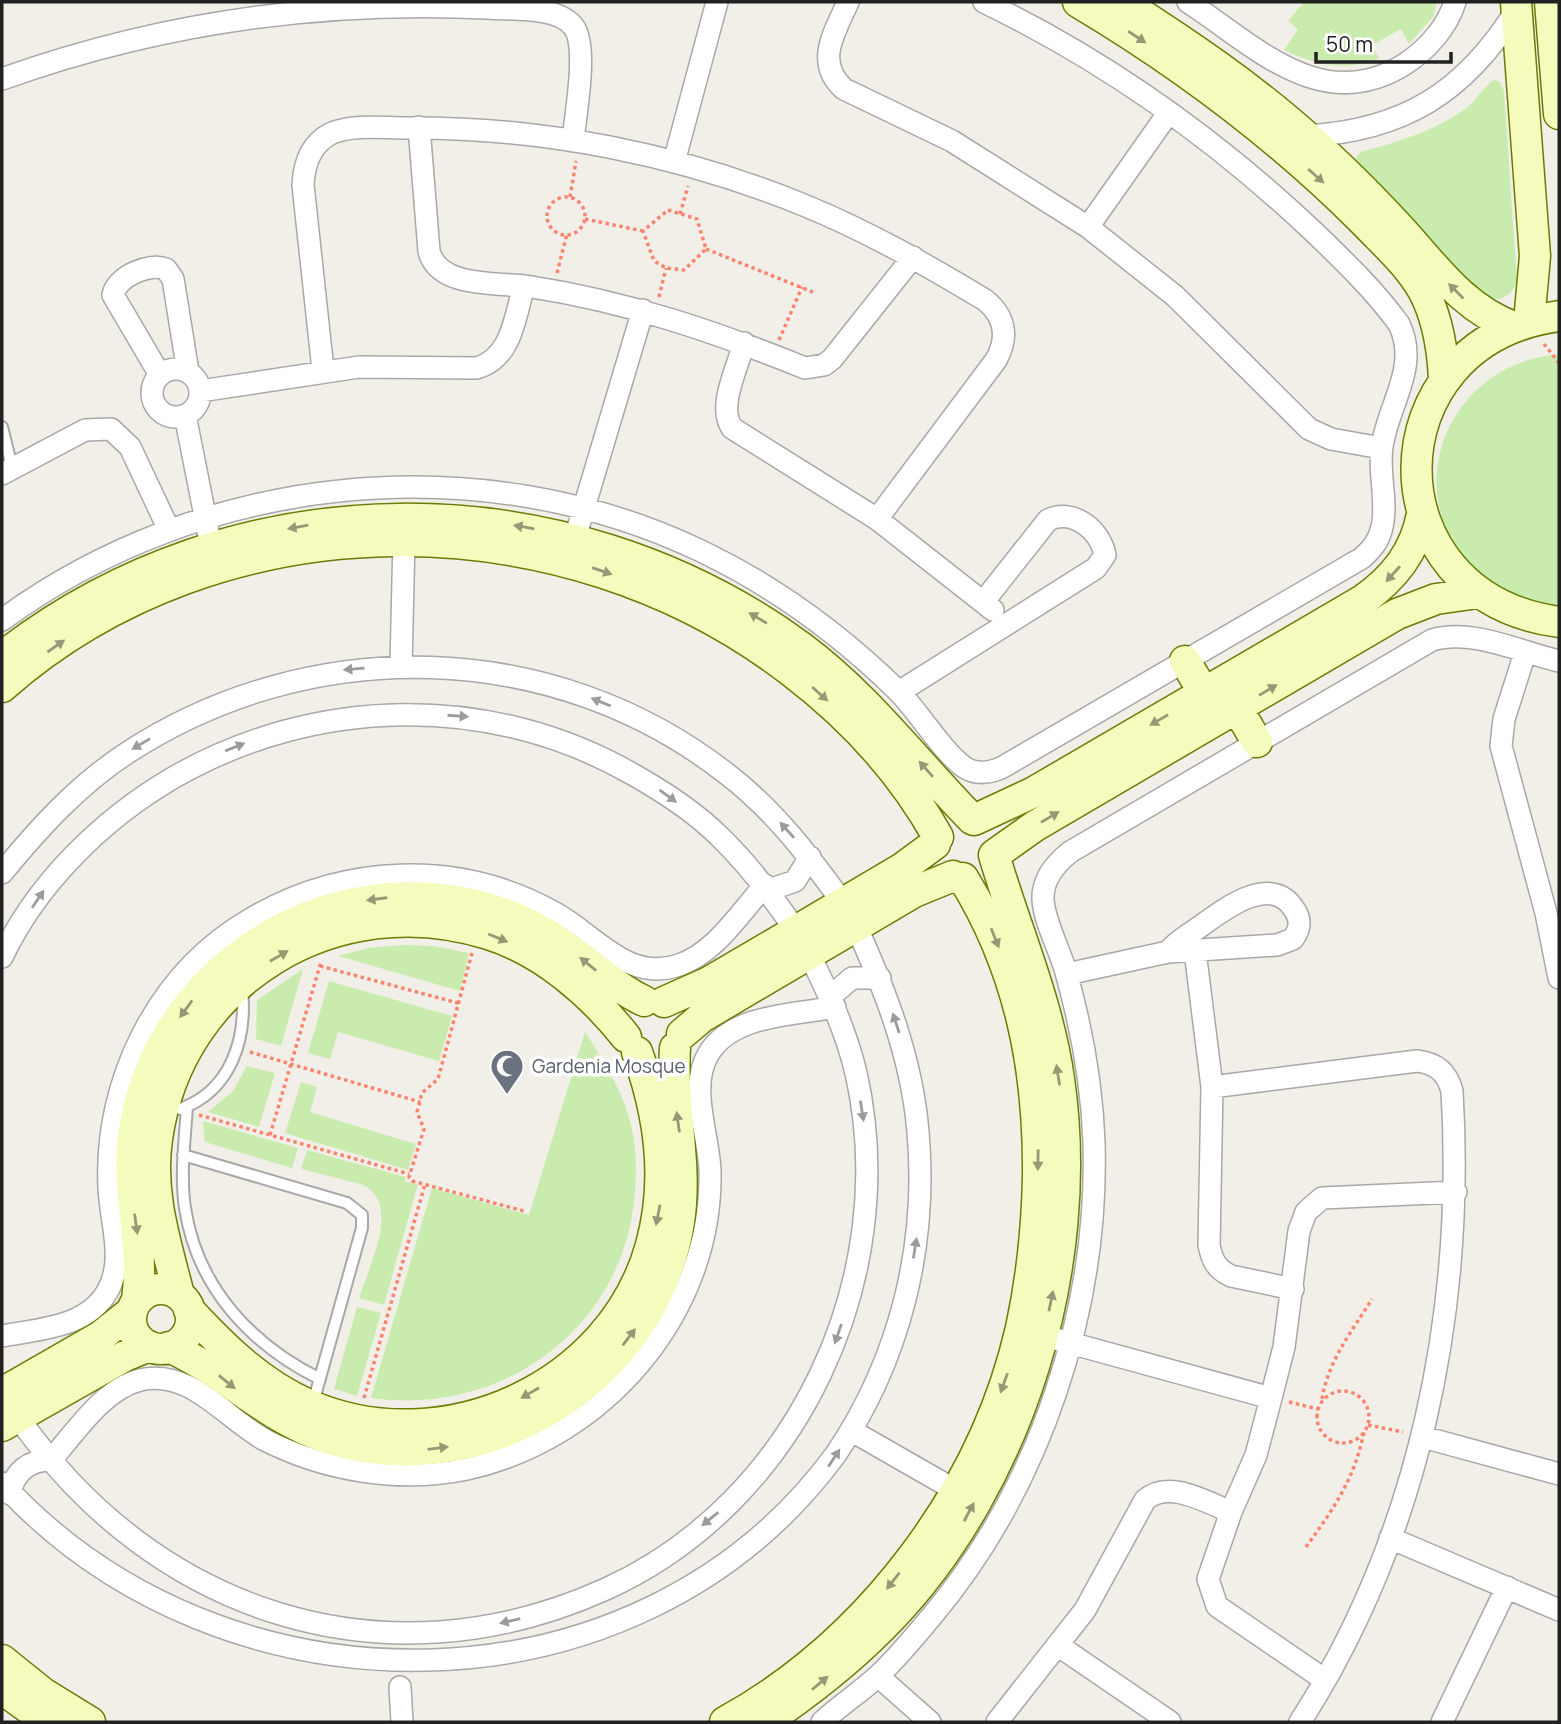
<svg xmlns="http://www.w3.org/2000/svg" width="1561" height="1724" font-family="Manrope,sans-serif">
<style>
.grass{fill:#c9ecae}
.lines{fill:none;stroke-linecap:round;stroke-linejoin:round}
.lane-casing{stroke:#a8a8a8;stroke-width:14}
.street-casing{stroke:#a8a8a8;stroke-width:24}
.secondary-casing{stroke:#697d03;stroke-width:33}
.path{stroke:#fc846e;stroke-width:3.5;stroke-dasharray:3.5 3.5;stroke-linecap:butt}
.lane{stroke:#fff;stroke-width:10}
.street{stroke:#fff;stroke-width:21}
.secondary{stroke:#f4fbbc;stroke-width:30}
.oneway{fill:#959976}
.oneway2{fill:#9b9b9b}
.labels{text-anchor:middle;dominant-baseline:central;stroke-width:7;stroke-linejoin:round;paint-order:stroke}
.worship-label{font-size:19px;fill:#5b616d;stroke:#fff;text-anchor:start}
</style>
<rect width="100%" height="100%" fill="#f2efe8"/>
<path class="grass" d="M 1304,2 L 1437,2 L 1433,17 L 1409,44 L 1401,29 L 1372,45 L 1379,58 C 1347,72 1314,65 1284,50 L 1298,29 L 1288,21 Z
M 1494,80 L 1500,82 L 1504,91 L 1517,281 C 1511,297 1499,304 1483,296 L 1355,160 L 1360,152 C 1397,142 1430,133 1462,111 C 1475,103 1482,88 1494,80 Z
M 1559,354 L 1559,606 C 1532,607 1507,596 1486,579 C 1391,504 1442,364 1559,354 Z
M 403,945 L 434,946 L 469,953 L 460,991 L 338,956 L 368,948 Z
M 303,969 L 281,1046 L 256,1039 L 257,1000 Z
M 329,981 L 452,1016 L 439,1061 L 338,1032 L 330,1059 L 308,1053 Z
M 585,1032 C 603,1059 619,1085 629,1117 C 636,1140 637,1167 635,1191 C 626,1327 503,1417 371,1398 L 432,1188 L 529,1215 Z
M 247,1066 L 275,1073 L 259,1127 L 208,1112 L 233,1091 Z
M 301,1082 L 317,1087 L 310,1112 L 416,1144 L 408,1170 L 285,1133 Z
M 203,1121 L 298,1148 L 292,1168 L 205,1142 Z
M 307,1150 L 406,1177 L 405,1182 L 418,1184 L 384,1305 L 359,1298 C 369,1266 401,1206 364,1185 L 301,1169 Z
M 357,1307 L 381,1313 L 357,1396 L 334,1389 Z"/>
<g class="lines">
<defs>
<path id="lane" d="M 2,427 L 12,467
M 187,1106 C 185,1140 180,1174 185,1208 C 197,1287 251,1345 320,1379
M 180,1109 C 231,1091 247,1039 242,990
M 183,1155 L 347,1203 L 362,1215 L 362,1228 L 313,1403"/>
<path id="street" d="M 848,2 C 835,32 814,62 844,89 L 952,141 L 1088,227 L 1175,296 L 1309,429 L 1331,439 L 1381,448
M 1188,2 C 1254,45 1322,117 1405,64 C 1428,49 1447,27 1455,2
M 2,79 C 159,23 321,0 487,8 C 511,10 557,6 573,26 C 589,45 575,116 573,141
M 419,127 L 429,251 C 438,289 500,282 532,287 C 628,302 716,332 805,368 L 824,365 L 832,359 L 913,257
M 1305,136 C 1404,131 1465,92 1517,9
M 674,162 L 717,2
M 1088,227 L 1169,112
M 744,343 C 738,367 717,406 732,428 L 877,519 L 993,610
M152 393a24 24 0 1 1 48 0a24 24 0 1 1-48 0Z
M 323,370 L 303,185 C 304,164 311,143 332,133 C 354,124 383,128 406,128 C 542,127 680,154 806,206 C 869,232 927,265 985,300 C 1005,316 1009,337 996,360 L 877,519
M 160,375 L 113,295 C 116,277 149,262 166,269 L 173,279 L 188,372
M 200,391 L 359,367 L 477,368 C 512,358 515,316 524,286
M 185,415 L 211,546
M 2,474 L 85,430 L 111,429 L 130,447 L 169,530
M 575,538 L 643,310
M 2,620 C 201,474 477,444 701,551 C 774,586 840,634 898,691 C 919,712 942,751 964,767 C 976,775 989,773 1001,768 L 1362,558 C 1372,549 1379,541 1382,527 C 1388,502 1378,473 1382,447 C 1388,404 1420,367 1399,324 C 1375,291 1345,262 1316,234 C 1217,140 1106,61 984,2
M 1525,653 L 1504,719 L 1501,746 L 1546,913 L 1559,978
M 401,665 L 404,539
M 899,692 L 1096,568 L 1105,555 C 1100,529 1072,508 1048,520 L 984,601
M 2,873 C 39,828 78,785 127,753 C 311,633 553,638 727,774 C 774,810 809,856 843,903
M 769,890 L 795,881 L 810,857
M 1195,951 L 1212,1087 L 1209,1245 C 1212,1260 1216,1269 1231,1276 L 1293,1289
M 2,957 C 37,883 102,820 171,779 C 314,696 490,692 634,775 C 664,792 695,812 720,837 C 749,865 773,897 796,931
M 1067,974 L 1168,952 L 1277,945 L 1293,939 C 1301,928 1301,919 1294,909 C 1270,872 1222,911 1198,928 C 1188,935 1175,942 1168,952
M 831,996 L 852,978 L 880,978
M 1212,1087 L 1417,1061 C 1436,1063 1447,1072 1452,1091 C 1465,1310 1420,1535 1300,1722
M 1030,1332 L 1271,1398
M 2,1336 C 38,1329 86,1328 107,1292 C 126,1260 110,1222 109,1187 C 104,1082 157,974 249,920 C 343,864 459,859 555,913 C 595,935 628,983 679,965 C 715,953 740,913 765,885
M 18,1417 C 154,1613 385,1689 606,1589 C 798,1502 902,1276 856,1073 C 846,1031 828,992 809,954
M 852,1431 L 955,1490
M 1423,1437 L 1559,1474
M 2,1483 C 222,1724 638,1724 836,1454 C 900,1359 928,1246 918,1132 C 912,1059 886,992 856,926
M 10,1494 C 14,1472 28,1460 51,1460 C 75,1433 103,1389 140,1380 C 190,1368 225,1418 265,1440 C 326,1471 400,1483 467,1469 C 603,1439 713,1314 710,1171 C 709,1135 688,1086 709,1053 C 733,1014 795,1015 835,1007
M 1390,1538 L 1559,1610
M 1059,1646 L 1170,1722
M 878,1676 L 930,1722
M 1325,1680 L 1217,1606 L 1208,1579 L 1231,1512 L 1256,1455 L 1271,1398 L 1284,1347 L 1299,1231 L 1306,1212 L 1322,1198 L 1456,1192
M 400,1687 L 402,1722
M 822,1722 C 840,1705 861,1692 879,1675 C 898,1657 915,1636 932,1616 C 1040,1487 1099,1310 1094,1142 C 1092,1086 1082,1030 1067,976 C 1061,951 1045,925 1043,900 C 1042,879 1055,864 1070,852 L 1432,640 C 1472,628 1519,652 1559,661
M 997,1722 L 1085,1610 L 1145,1500 C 1168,1479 1206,1502 1231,1512
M 1442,1722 L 1507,1587"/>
<path id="secondary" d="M 1078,2 C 1182,64 1277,135 1363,221 C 1386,245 1413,268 1427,298 C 1439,325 1443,352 1444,381
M 1122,2 C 1186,43 1250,86 1307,137 C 1338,164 1367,193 1395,223 C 1432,262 1461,308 1514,327
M 1516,2 L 1535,256 L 1529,322
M 1550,2 L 1559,114
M 1559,316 C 1370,341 1368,596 1559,622
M 2,657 C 233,476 564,473 801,647 C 867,696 915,761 972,819
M 1185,661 L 1204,693
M 2,687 C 221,494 565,496 792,672 C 851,717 902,772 938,837
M 1237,708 L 1257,742
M 974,820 L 1034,792 L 1363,600 C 1394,578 1415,552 1422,514
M 664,1002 L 709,982 L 901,869 L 935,844
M 682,1034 L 702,1017 L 914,892 L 953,876
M131 1319a30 30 0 1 1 60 0a30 30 0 1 1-60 0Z
M 179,1295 C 166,1243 149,1194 157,1139 C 179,980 337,886 488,934 C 543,951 591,993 626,1037
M 137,1300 C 145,1245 126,1192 133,1136 C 155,974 318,867 476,905 C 505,912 537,926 562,944 C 590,963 613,986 644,1001
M 189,1310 C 224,1348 261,1384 309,1405 C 443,1463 612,1387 651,1245 C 669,1180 660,1115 637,1052
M 169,1347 C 225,1372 265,1417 324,1437 C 477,1489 655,1383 679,1222 C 688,1163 671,1107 675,1048
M 2,1393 L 101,1336 L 131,1312
M 2,1426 L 125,1356 L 149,1346
M 2,1660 L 43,1693 L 90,1722
M 2,1689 L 48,1722
M 725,1722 C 870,1642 984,1490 1021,1328 C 1032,1277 1037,1227 1038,1176 C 1039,1069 1020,970 963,878
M 765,1722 C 811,1691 853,1658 891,1618 C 1021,1481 1086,1265 1059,1079 C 1048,1001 1016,930 994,855 L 1035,826 L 1397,614 L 1436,599 L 1478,593"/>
</defs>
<use href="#lane" class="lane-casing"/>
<use href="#street" class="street-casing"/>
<use href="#secondary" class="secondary-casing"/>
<path class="path" d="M 570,197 L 576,161
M547 216a19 19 0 1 1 38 0a19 19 0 1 1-38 0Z
M 668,210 L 697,219 L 706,249 L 684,270 L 666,268 L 654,261 L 643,231 Z
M 680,214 L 688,186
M 585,219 L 643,231
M 706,249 L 815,293
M 557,273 L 567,234
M 659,297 L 666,268
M 779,340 L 802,287
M 1544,344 L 1559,363
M 472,953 L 438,1079 L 422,1093 L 417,1112 L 424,1129 L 409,1177 L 412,1181 L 524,1211
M 320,966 L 458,1003
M 250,1052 L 420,1102
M 199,1115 L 409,1174
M 270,1135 L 321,962
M1317 1417a26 26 0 1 1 52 0a26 26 0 1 1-52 0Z
M 364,1398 L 425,1184
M 1322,1399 C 1328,1361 1352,1331 1372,1299
M 1289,1402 L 1318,1409
M 1368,1425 L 1403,1432
M 1306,1547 C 1334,1508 1354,1480 1364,1432"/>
<use href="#lane" class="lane"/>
<use href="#street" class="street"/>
<use href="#secondary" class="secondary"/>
</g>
<defs><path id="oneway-solid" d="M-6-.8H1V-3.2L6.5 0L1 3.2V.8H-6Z" transform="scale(1.75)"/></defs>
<g class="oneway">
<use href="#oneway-solid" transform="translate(1137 37) rotate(33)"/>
<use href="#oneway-solid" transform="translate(1316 176) rotate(42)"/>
<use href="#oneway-solid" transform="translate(1456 291) rotate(-135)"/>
<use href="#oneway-solid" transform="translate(298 527) rotate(170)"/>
<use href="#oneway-solid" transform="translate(524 527) rotate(-170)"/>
<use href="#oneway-solid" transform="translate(602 571) rotate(19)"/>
<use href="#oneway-solid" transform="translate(1393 574) rotate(132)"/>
<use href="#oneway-solid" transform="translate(758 618) rotate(-149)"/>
<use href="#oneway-solid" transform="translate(56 646) rotate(-35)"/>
<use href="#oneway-solid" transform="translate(1268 690) rotate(-31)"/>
<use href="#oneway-solid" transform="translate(820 694) rotate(42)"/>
<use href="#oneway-solid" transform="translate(1159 720) rotate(150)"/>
<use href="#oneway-solid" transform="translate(926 769) rotate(-131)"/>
<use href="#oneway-solid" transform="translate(1050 817) rotate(-31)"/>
<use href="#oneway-solid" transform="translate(377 899) rotate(172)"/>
<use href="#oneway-solid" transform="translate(498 938) rotate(22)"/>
<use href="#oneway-solid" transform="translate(995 938) rotate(68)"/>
<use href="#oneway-solid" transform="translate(279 956) rotate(-30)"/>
<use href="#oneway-solid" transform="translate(588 964) rotate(-141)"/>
<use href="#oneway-solid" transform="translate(186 1009) rotate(126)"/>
<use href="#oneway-solid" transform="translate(1058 1075) rotate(-99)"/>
<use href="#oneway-solid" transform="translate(678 1122) rotate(-98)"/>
<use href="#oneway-solid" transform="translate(1038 1160) rotate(91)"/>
<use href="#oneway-solid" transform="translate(658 1215) rotate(101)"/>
<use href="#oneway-solid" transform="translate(136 1224) rotate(82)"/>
<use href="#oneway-solid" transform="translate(1051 1301) rotate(-78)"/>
<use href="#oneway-solid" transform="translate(629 1337) rotate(-53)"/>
<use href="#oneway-solid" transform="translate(227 1382) rotate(39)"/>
<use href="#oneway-solid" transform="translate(1004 1383) rotate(110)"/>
<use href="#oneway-solid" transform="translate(530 1393) rotate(150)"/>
<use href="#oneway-solid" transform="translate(438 1448) rotate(-7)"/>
<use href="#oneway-solid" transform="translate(969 1512) rotate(-62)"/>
<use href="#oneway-solid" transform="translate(893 1581) rotate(128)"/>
<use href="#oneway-solid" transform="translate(820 1683) rotate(-40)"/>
</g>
<g class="oneway2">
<use href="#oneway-solid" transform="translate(354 669) rotate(175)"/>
<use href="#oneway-solid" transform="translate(601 702) rotate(-158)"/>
<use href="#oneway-solid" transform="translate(458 716) rotate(4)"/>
<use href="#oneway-solid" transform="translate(141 744) rotate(149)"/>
<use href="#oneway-solid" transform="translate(235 747) rotate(-22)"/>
<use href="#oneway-solid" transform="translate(668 796) rotate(36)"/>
<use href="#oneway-solid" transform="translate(787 830) rotate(-132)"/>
<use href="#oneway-solid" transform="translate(38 899) rotate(-56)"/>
<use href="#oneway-solid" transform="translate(896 1023) rotate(-108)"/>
<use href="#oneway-solid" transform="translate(862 1111) rotate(81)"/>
<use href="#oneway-solid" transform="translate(915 1248) rotate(-81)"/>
<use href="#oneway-solid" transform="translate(838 1334) rotate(109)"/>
<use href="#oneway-solid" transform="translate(834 1458) rotate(-57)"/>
<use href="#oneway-solid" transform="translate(710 1519) rotate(141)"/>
<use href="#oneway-solid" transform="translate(510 1621) rotate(167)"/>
</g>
<defs>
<symbol id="mosque-pin" viewBox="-11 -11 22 30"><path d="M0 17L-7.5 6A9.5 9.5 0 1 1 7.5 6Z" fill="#6b7280" stroke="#fff"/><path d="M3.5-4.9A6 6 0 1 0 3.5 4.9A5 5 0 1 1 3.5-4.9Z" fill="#fff"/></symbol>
</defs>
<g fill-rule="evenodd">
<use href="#mosque-pin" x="488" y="1047" width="38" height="52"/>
</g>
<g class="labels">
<g class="worship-label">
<text x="532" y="1066">Gardenia Mosque</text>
</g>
</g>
<rect width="1561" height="1724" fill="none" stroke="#212121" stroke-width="7"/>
<path d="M1316 52v10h135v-10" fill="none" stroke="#212121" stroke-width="3.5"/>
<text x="1326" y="52" font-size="21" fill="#212121" stroke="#ffffff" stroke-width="5" paint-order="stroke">50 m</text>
</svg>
